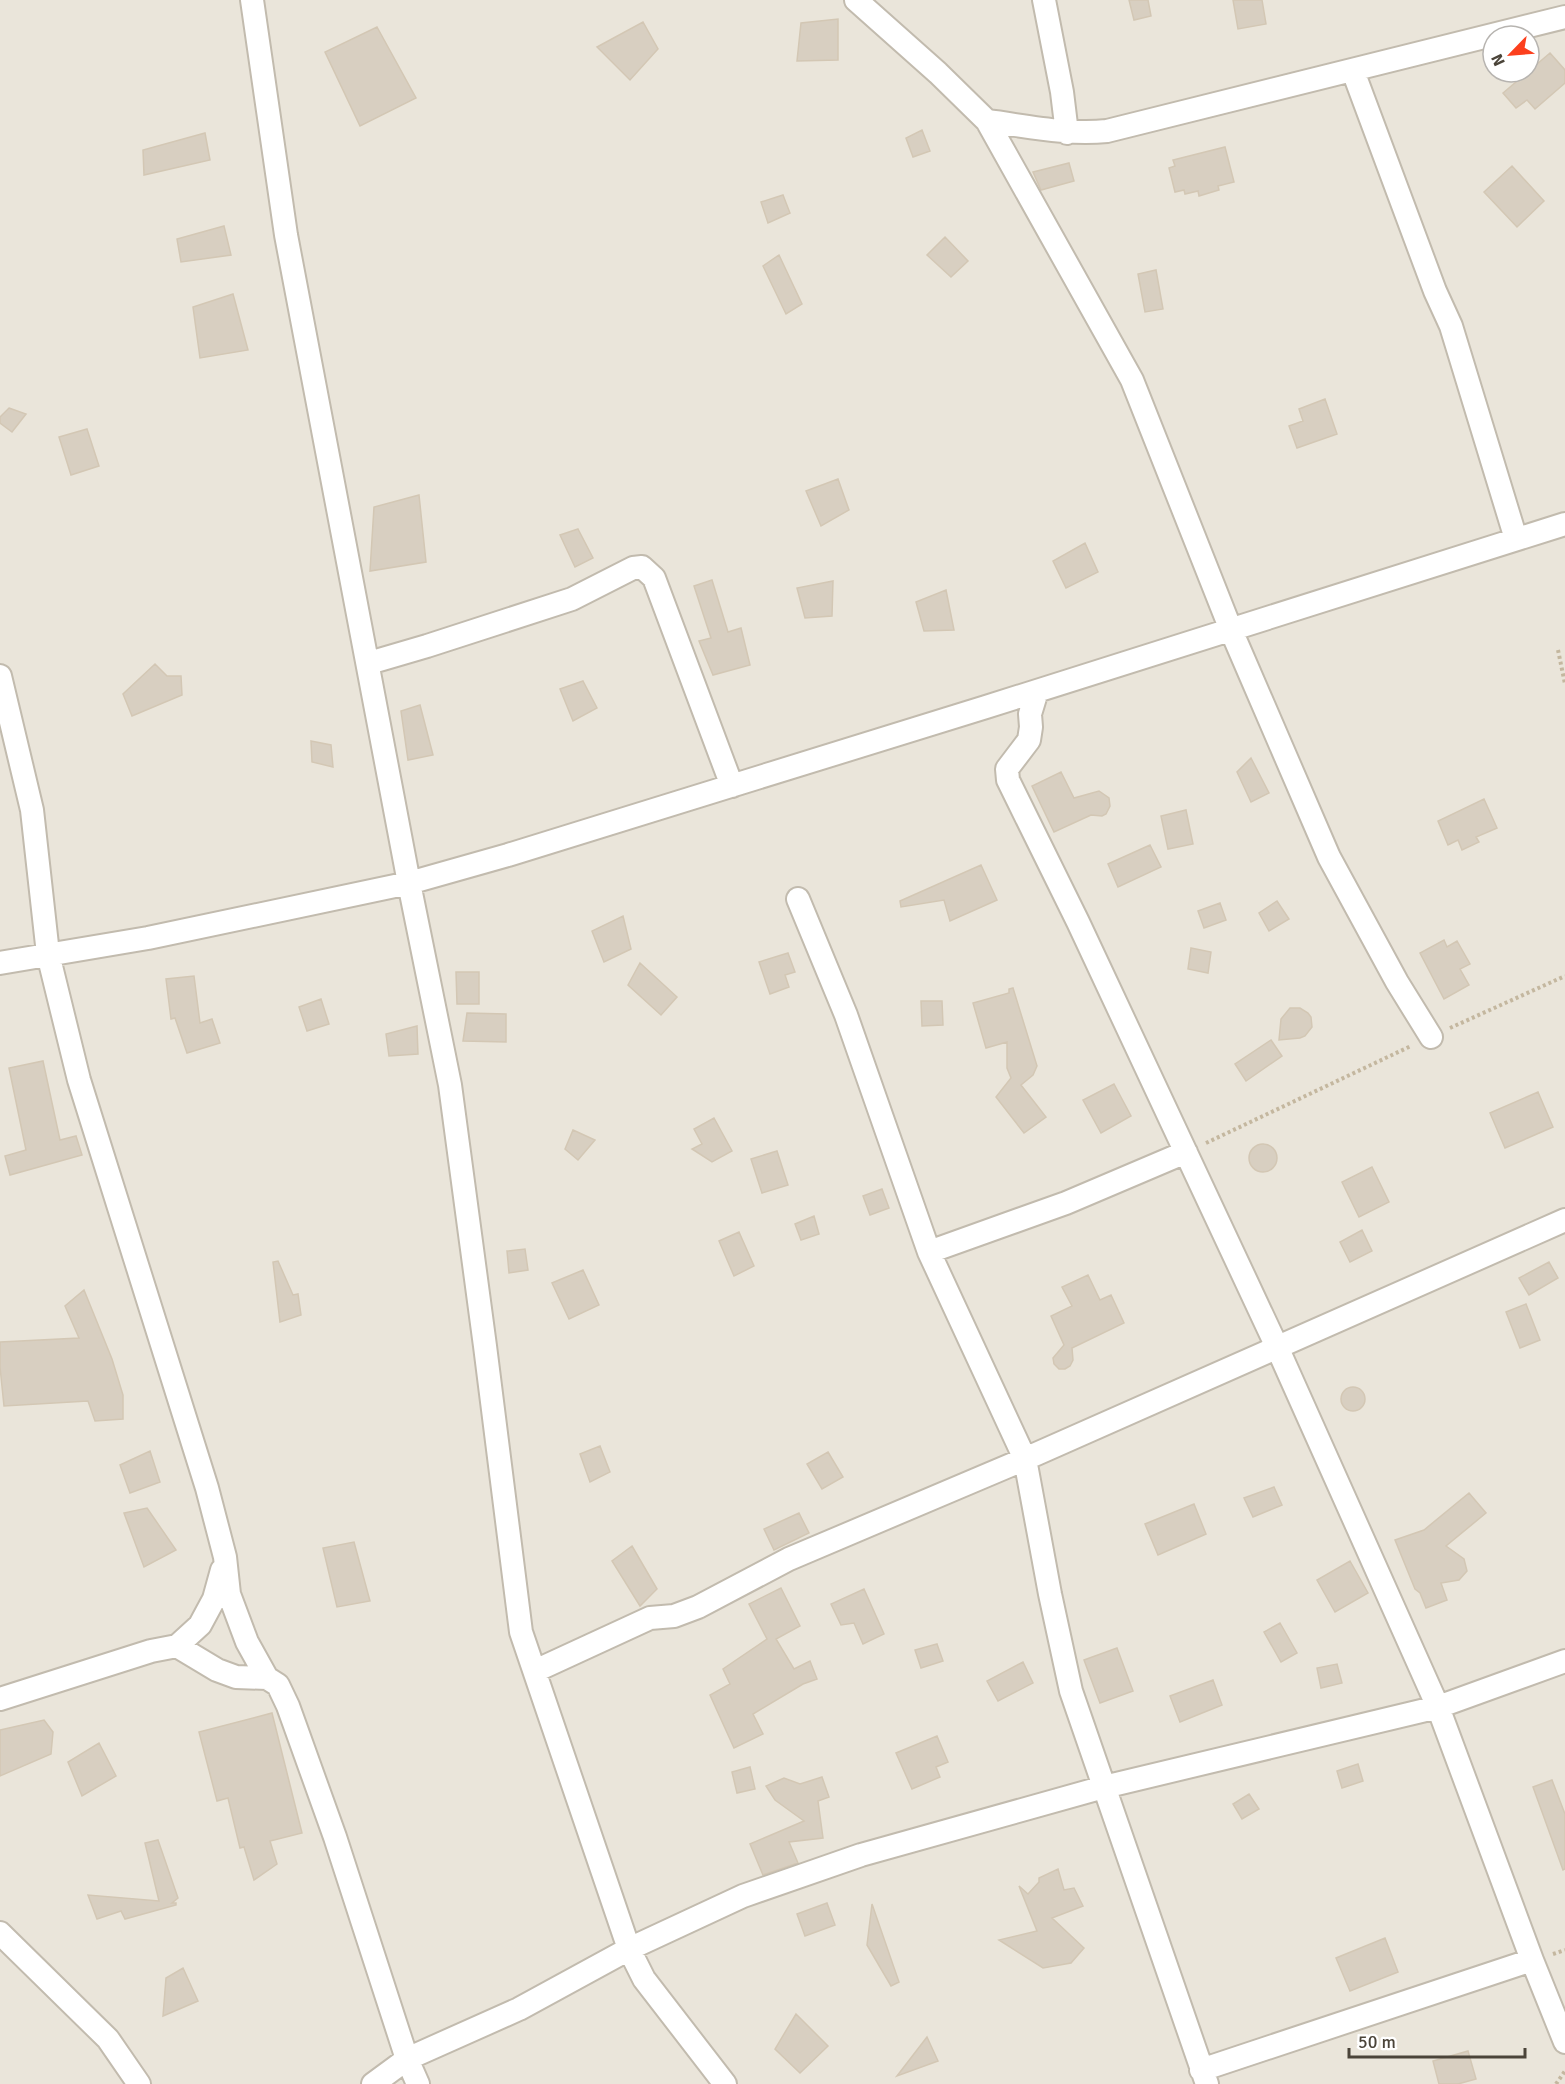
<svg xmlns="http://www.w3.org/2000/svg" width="1565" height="2084" font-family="Signika,sans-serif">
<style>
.residential{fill:#eae5da;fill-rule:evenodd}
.building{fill:#d8cfc1;stroke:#d3c7b4;stroke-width:1.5}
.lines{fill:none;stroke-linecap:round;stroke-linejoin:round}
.minor-casing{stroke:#c2bbae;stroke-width:26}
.path{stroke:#c4b79f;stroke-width:4;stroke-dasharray:3 3;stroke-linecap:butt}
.minor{stroke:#fff;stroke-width:22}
</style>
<rect width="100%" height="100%" fill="#f6f3ec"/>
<path class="residential" d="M 0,0 L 1565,0 L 1565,2084 L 0,2084 ZM 1493,36 L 1529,36 L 1529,72 L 1493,72 Z"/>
<path class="building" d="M 1129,0 L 1148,0 L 1151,16 L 1134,20 Z
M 1233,0 L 1262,0 L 1266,24 L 1238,29 Z
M 838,19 L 838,60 L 797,61 L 801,23 Z
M 643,22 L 658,49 L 630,80 L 597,47 Z
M 377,27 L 416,98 L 360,126 L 325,52 Z
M 1550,53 L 1565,70 L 1565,83 L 1535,109 L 1527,100 L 1516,108 L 1503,93 Z
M 922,130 L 930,151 L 913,157 L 906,138 Z
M 205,133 L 210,160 L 144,175 L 143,150 Z
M 1225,147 L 1234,182 L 1218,186 L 1219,190 L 1199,196 L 1198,191 L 1185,194 L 1184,190 L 1175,192 L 1169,168 L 1175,166 L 1173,160 Z
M 1069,163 L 1074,181 L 1041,190 L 1033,172 Z
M 1512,166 L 1544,201 L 1517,227 L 1484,192 Z
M 783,195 L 790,213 L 768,223 L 761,202 Z
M 224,226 L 231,255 L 181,262 L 177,239 Z
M 945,237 L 968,261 L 951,277 L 927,255 Z
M 779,255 L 802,304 L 786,314 L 763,266 Z
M 1156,270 L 1163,309 L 1145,312 L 1138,274 Z
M 233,294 L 248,350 L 200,358 L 193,307 Z
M 1325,399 L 1337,434 L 1297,448 L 1289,426 L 1303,421 L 1299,409 Z
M 9,408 L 26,414 L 12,432 L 0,423 L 0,417 Z
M 87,429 L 99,466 L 71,475 L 59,437 Z
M 838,479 L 849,510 L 821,526 L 806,491 Z
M 419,495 L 426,562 L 370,571 L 374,507 Z
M 578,529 L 593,558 L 575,567 L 560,535 Z
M 1085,543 L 1098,572 L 1066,588 L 1053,561 Z
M 712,580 L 728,632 L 741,628 L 750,665 L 713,675 L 699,641 L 711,638 L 694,586 Z
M 833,581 L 832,616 L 805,618 L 797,588 Z
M 946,590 L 954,630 L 924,631 L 916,602 Z
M 155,664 L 167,676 L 181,676 L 182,695 L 132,716 L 123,694 Z
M 583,681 L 597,708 L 573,721 L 560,689 Z
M 420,705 L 433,755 L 408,760 L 401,711 Z
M 311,741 L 331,745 L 333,767 L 312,762 Z
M 1251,758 L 1269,793 L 1251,802 L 1237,772 Z
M 1061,772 L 1074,798 L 1099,791 L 1109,798 L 1110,806 L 1106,814 L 1102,816 L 1091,815 L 1054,832 L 1032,786 Z
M 1484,799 L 1497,828 L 1476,837 L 1479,842 L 1462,850 L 1458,840 L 1448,845 L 1438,821 Z
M 1186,810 L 1193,844 L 1168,849 L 1161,816 Z
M 1150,845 L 1161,867 L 1118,887 L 1108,864 Z
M 981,865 L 997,900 L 950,921 L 944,900 L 901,907 L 900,901 Z
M 1277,901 L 1289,919 L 1269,931 L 1259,913 Z
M 1220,903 L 1226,920 L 1204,928 L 1198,911 Z
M 623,916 L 631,949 L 604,962 L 592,931 Z
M 1444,940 L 1447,947 L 1457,941 L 1470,964 L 1460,969 L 1469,985 L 1444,999 L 1420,953 Z
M 1191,948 L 1211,952 L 1208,973 L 1188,969 Z
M 788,953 L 795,972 L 785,975 L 789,987 L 770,994 L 759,962 Z
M 640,963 L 677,997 L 661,1015 L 628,985 Z
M 456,972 L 479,972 L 479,1004 L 457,1004 Z
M 194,976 L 200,1023 L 212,1019 L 220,1043 L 187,1053 L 175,1018 L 171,1019 L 166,979 Z
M 1013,988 L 1037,1066 L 1033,1075 L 1021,1085 L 1046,1117 L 1024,1133 L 996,1097 L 1011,1078 L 1007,1068 L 1007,1042 L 986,1048 L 973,1003 L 1009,993 L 1009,989 Z
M 321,999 L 329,1024 L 307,1031 L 299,1007 Z
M 921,1001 L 942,1001 L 943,1025 L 922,1026 Z
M 1290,1008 L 1300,1008 L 1308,1013 L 1311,1017 L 1312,1027 L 1305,1036 L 1300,1038 L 1279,1040 L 1281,1019 Z
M 467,1013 L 506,1014 L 506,1042 L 463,1041 Z
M 417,1026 L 418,1054 L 389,1056 L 386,1034 Z
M 1271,1040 L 1282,1056 L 1246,1081 L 1235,1064 Z
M 43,1061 L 60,1140 L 76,1136 L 82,1155 L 10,1175 L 5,1156 L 26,1150 L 9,1068 Z
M 1114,1084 L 1131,1116 L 1101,1133 L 1083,1100 Z
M 1538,1092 L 1553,1127 L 1505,1148 L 1490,1113 Z
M 714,1118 L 732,1151 L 712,1162 L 692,1149 L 702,1144 L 694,1129 Z
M 573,1130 L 595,1140 L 578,1160 L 565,1149 Z
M1249 1158a14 14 0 1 1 28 0a14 14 0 1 1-28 0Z
M 777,1151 L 788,1185 L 762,1193 L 751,1159 Z
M 1372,1167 L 1389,1202 L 1359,1217 L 1342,1182 Z
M 882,1189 L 889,1208 L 870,1215 L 863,1196 Z
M 814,1216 L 819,1234 L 801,1240 L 795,1224 Z
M 1362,1230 L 1372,1251 L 1350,1262 L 1340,1242 Z
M 739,1232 L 754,1266 L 734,1276 L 719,1241 Z
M 525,1249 L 528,1270 L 509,1273 L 507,1251 Z
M 278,1261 L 293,1295 L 298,1294 L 301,1315 L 280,1322 L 273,1262 Z
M 1549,1262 L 1558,1278 L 1529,1295 L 1519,1278 Z
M 583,1270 L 599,1305 L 569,1319 L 552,1283 Z
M 1088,1275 L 1100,1300 L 1111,1295 L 1124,1323 L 1072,1348 L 1073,1360 L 1070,1366 L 1065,1369 L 1059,1369 L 1054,1364 L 1053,1358 L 1064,1345 L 1051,1316 L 1072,1306 L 1062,1287 Z
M 84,1290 L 112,1359 L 123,1395 L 123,1419 L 95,1421 L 88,1401 L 4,1406 L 0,1367 L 0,1342 L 79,1338 L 65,1306 Z
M 1526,1304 L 1540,1340 L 1520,1348 L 1506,1312 Z
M1341 1399a12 12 0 1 1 24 0a12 12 0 1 1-24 0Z
M 600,1446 L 610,1472 L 590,1482 L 580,1454 Z
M 150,1451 L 160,1482 L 130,1493 L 120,1465 Z
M 828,1452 L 843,1477 L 822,1489 L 807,1464 Z
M 1274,1487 L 1282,1505 L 1253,1517 L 1244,1498 Z
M 1469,1493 L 1486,1513 L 1446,1546 L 1464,1559 L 1467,1571 L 1459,1580 L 1441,1583 L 1447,1600 L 1426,1608 L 1420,1593 L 1415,1589 L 1395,1540 L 1424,1530 Z
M 1194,1504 L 1206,1534 L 1158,1555 L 1145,1524 Z
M 147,1508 L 176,1550 L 144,1567 L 124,1513 Z
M 799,1513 L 809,1533 L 774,1550 L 764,1529 Z
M 354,1542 L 370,1601 L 337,1607 L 323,1548 Z
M 632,1546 L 657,1589 L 640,1606 L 612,1561 Z
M 1350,1561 L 1368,1593 L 1335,1612 L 1317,1580 Z
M 781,1588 L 800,1626 L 776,1639 L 794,1669 L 810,1661 L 817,1679 L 803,1684 L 753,1714 L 763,1734 L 734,1748 L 710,1695 L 730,1684 L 723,1669 L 767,1639 L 749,1604 Z
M 864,1589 L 884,1634 L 863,1644 L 854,1623 L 841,1625 L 831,1604 Z
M 1280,1623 L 1297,1653 L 1281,1662 L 1264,1632 Z
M 937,1644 L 943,1661 L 921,1668 L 915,1650 Z
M 1117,1648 L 1133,1691 L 1100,1703 L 1084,1660 Z
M 1023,1662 L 1033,1683 L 998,1701 L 987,1681 Z
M 1337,1664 L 1342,1683 L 1321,1688 L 1317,1668 Z
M 1213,1680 L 1222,1705 L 1180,1722 L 1170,1696 Z
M 272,1713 L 302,1833 L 270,1841 L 277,1864 L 254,1880 L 244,1847 L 240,1848 L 228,1798 L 217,1801 L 199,1732 Z
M 44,1720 L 53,1732 L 51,1754 L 0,1776 L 0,1730 Z
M 937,1736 L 948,1762 L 936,1767 L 940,1777 L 912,1789 L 896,1753 Z
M 99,1743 L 116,1776 L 82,1796 L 68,1762 Z
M 1358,1764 L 1363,1781 L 1342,1788 L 1337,1771 Z
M 750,1767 L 755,1789 L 737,1793 L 732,1772 Z
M 822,1777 L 829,1797 L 818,1801 L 823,1838 L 789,1842 L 798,1863 L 763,1875 L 750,1844 L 804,1821 L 775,1800 L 766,1786 L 784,1778 L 800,1784 Z
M 1552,1780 L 1565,1814 L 1565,1869 L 1563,1870 L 1533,1787 Z
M 1249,1794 L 1259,1809 L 1242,1819 L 1233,1804 Z
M 158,1840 L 178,1898 L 172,1903 L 176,1903 L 176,1905 L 125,1919 L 121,1911 L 97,1919 L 88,1895 L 159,1901 L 145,1843 Z
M 1058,1869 L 1064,1890 L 1074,1888 L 1083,1906 L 1052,1918 L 1084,1948 L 1071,1963 L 1043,1968 L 999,1940 L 1037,1931 L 1019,1886 L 1028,1894 L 1039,1882 L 1039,1878 Z
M 827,1903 L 835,1925 L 805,1936 L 797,1914 Z
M 872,1904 L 899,1982 L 891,1986 L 867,1945 Z
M 1385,1938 L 1398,1972 L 1350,1991 L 1336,1958 Z
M 183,1968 L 198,2001 L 163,2016 L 166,1978 Z
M 796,2014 L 828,2046 L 800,2073 L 775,2049 Z
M 927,2037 L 938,2061 L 897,2076 Z
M 1468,2051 L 1476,2079 L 1458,2084 L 1439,2084 L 1433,2061 Z"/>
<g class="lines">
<defs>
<path id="minor" d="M 252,0 L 286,235 L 409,883 L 450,1085 L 485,1346 L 521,1632 L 629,1949 L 644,1979 L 725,2084
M 856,0 L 938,73 L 987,121 L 1132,380 L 1231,630 L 1329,857 L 1397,982 L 1431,1037
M 1044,0 L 1062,92 L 1067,133
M 1353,71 L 1435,291 L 1451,326 L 1516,539
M 987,121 C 1027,126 1066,135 1107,131 L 1565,17
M 369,663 L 427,646 L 572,599 L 633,568 L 642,567 L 654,578 L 732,786
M 0,676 L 32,810 L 48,954 L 79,1080 L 207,1488 L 225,1557 L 229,1594 L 247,1642 L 267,1678 L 278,1685 L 288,1706 L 335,1837 L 407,2059 L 418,2084
M 1037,691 L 1030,714 L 1031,727 L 1029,740 L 1007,769 L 1008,780 L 1078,922 L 1277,1347 L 1438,1707 L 1532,1960 L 1565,2042
M 798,899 L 846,1015 L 929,1252 L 1025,1459 L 1050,1594 L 1071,1691 L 1207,2084
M 0,963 L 148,938 L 409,883 L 508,855 L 986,707 L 1565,524
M 929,1252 L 1066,1203 L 1186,1152
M 177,1646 L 217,1670 L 236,1677 L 267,1678
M 535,1671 L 650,1618 L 674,1616 L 698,1607 L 789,1559 L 1025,1459 L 1565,1220
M 0,1699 L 151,1651 L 177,1646 L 200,1625 L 214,1599 L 222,1570
M 0,1933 L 108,2039 L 139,2084
M 1201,2070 L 1532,1960
M 373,2084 L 407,2059 L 519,2009 L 629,1949 L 743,1896 L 861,1855 L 1104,1787 L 1438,1707 L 1565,1661"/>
</defs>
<use href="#minor" class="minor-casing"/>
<path class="path" d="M 1558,650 L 1565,684
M 1450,1028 L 1565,976
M 1206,1143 L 1411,1046
M 1553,1954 L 1565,1950
M 1556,2084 L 1565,2071"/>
<use href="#minor" class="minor"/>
</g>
<g transform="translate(1511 54) rotate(245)"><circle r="28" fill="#ffffff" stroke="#b7b4b0" stroke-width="1.5"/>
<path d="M0-4.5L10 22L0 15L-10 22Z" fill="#fc3f1d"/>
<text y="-9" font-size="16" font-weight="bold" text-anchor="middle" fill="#4b4439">N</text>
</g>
<path d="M1349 2048v9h176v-9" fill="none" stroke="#4b4439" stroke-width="3"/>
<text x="1358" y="2048" font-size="18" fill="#4b4439" stroke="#ffffff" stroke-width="4.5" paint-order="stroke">50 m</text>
</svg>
